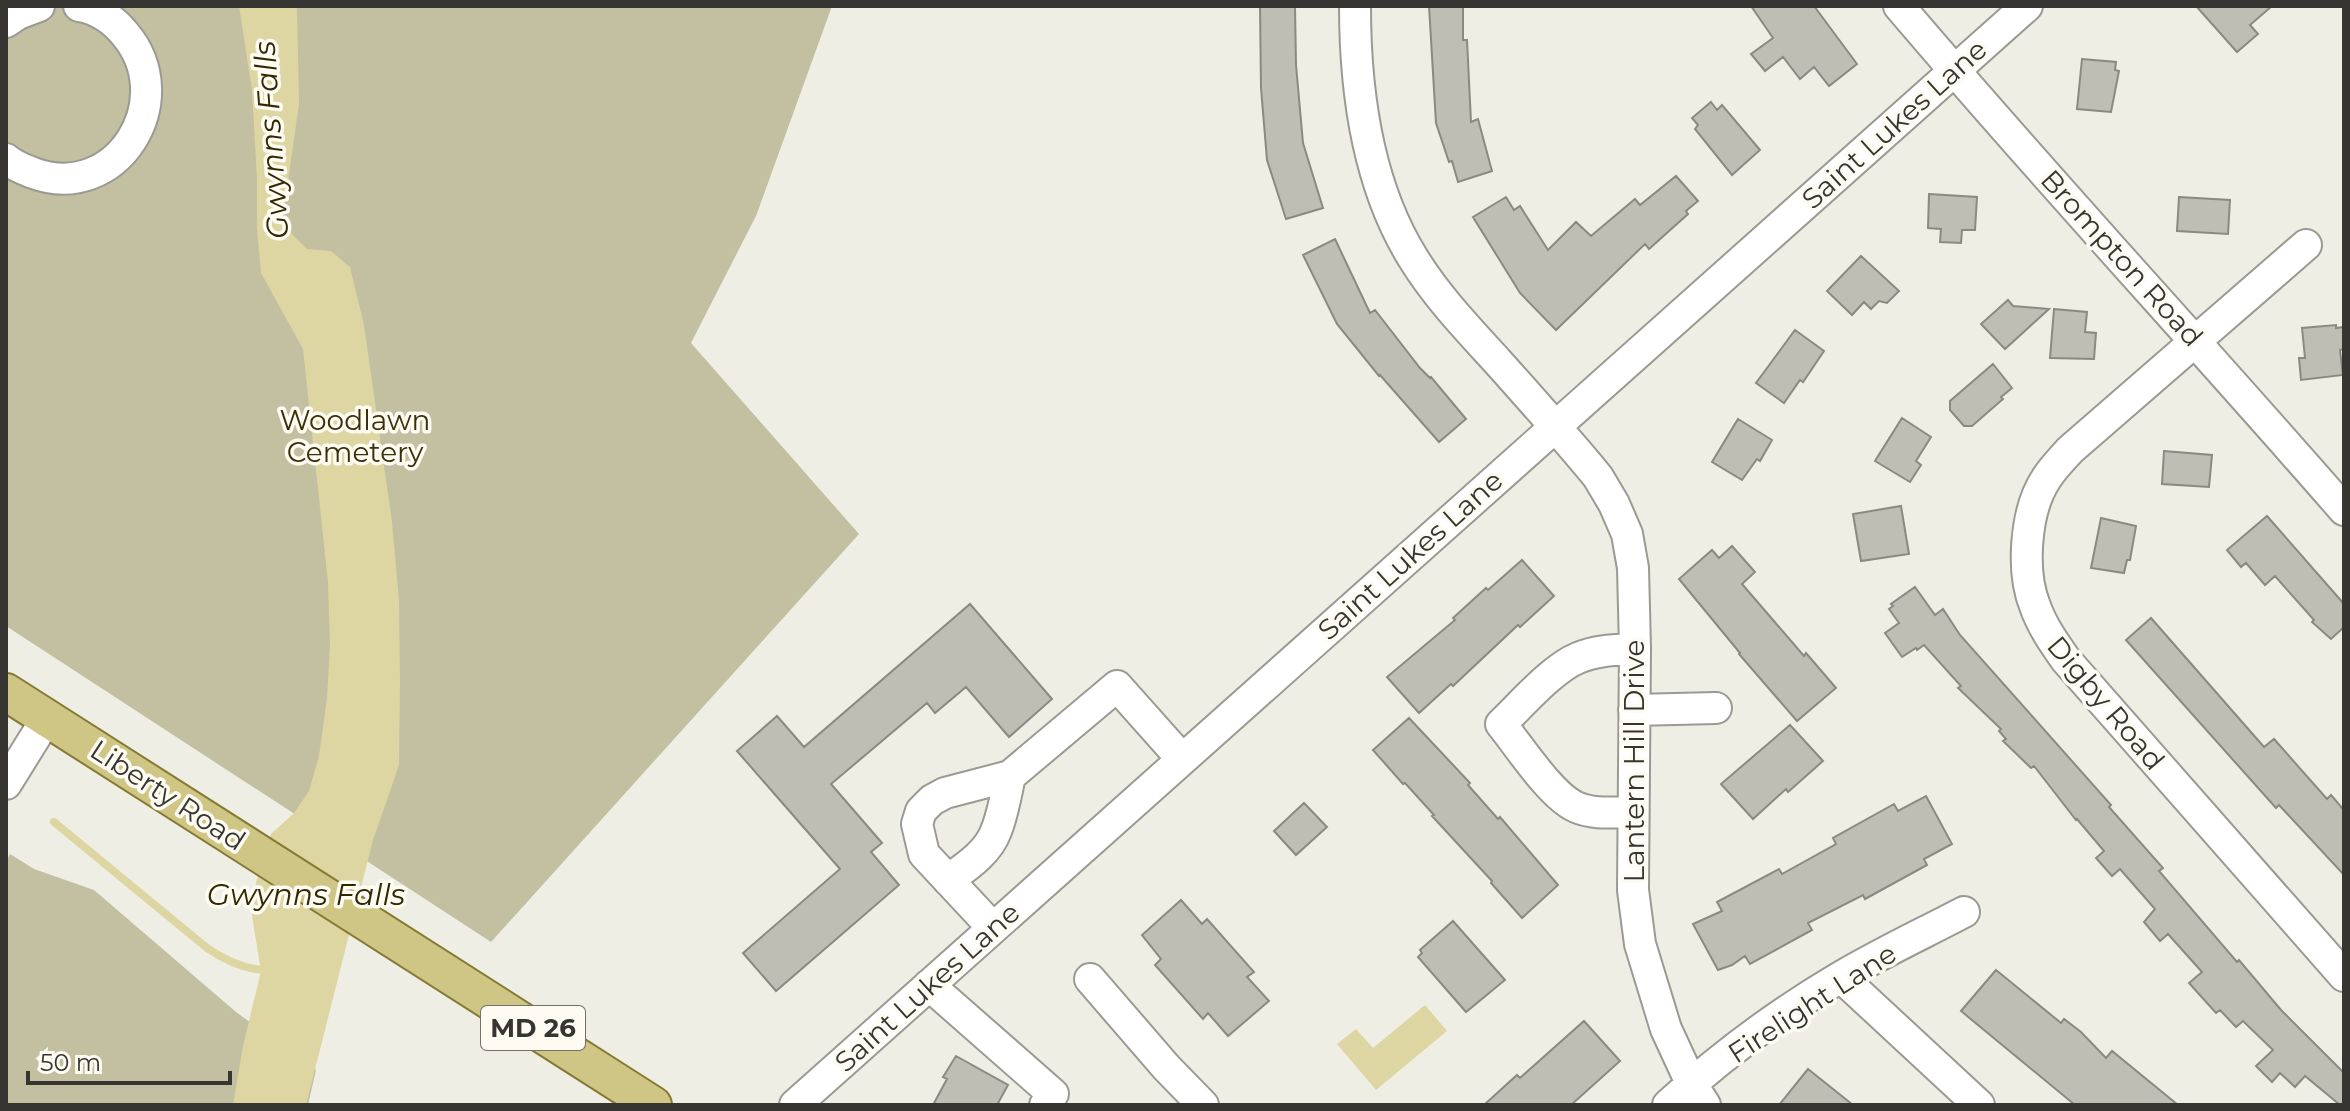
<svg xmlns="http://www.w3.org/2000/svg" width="2350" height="1111" font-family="Montserrat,sans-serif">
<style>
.green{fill:#c3bfa1}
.water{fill:#ddd6a2}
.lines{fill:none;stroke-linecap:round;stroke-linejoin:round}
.stream{stroke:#ddd6a2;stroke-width:8}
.building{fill:#bfbeb5;stroke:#8b8a82;stroke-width:2}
.minor-casing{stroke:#9b9a92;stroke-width:34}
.major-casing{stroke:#857a32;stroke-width:40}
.minor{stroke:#fff;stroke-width:30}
.major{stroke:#cfc584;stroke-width:36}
.labels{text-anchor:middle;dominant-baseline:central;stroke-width:7;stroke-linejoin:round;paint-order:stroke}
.shield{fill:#fdfbf2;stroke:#72706c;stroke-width:2}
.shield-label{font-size:26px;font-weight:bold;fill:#363532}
.street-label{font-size:28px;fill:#363532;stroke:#fdfbf2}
.park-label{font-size:28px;fill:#383208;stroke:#fdfbf2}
.water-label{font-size:30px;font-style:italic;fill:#2f2900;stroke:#fdfbf2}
</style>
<rect width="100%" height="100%" fill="#efeee5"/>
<path class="green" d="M 6,6 L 832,6 L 756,216 L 691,343 L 859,534 L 491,942 L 6,626 Z
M 10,854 L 34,869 L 94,890 L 236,1012 L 316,1070 L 308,1105 L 6,1105 L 6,863 Z"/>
<path class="water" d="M 239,6 L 297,6 L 299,104 L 283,216 L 289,231 L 307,249 L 331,251 L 350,267 L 364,325 L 392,522 L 399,600 L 400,681 L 399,765 L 373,840 L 306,1105 L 233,1105 L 243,1046 L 261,971 L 252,916 L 256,883 L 271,834 L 294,813 L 309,791 L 319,756 L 327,698 L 330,646 L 328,582 L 303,349 L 261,273 L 257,229 L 257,180 L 252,90 Z
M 1425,1005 L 1447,1031 L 1376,1090 L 1337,1044 L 1356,1029 L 1373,1048 Z"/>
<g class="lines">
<path class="stream" d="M 54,822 L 207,948 C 226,961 247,971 271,970"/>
</g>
<path class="building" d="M 1260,6 L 1295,6 L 1296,65 L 1303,143 L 1323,208 L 1286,219 L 1267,160 L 1261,88 Z
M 1429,6 L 1463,6 L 1463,40 L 1467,40 L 1471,122 L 1478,119 L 1492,171 L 1458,182 L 1452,161 L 1449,162 L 1436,123 Z
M 1751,6 L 1814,6 L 1857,64 L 1829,86 L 1814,67 L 1800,79 L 1783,57 L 1765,71 L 1751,54 L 1773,38 Z
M 2196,6 L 2272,6 L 2250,25 L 2258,34 L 2237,52 Z
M 2082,59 L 2116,62 L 2115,70 L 2119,71 L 2111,112 L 2077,109 Z
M 1711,102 L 1717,110 L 1722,105 L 1760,150 L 1732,175 L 1695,129 L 1698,125 L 1692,118 Z
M 1676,176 L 1698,201 L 1686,211 L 1688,214 L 1649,249 L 1645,244 L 1556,330 L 1520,293 L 1473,217 L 1506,197 L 1514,210 L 1520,206 L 1548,250 L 1576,222 L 1591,236 L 1635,199 L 1640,205 Z
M 1929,194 L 1977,197 L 1975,230 L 1962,230 L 1961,243 L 1940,242 L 1941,229 L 1928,228 Z
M 2179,197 L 2230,200 L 2228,234 L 2177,231 Z
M 1335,239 L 1370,313 L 1375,310 L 1420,368 L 1430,378 L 1431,377 L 1466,419 L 1439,442 L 1380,375 L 1379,376 L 1337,324 L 1303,255 Z
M 1861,256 L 1899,291 L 1887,303 L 1879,301 L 1871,309 L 1864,302 L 1852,315 L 1827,291 Z
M 2008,300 L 2013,306 L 2049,309 L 2005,349 L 1981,324 Z
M 2054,309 L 2087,312 L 2085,332 L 2096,333 L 2094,359 L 2050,358 Z
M 2336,325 L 2336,328 L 2344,327 L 2344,349 L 2340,350 L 2343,375 L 2301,380 L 2299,358 L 2305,358 L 2302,328 Z
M 1795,330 L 1824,351 L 1803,382 L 1800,380 L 1784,403 L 1756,383 Z
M 1993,364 L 2012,388 L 2001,397 L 2003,399 L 1972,426 L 1964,426 L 1950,410 L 1950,401 Z
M 1902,418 L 1931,437 L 1916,461 L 1921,465 L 1910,482 L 1875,461 Z
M 1738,419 L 1772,440 L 1760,461 L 1757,459 L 1742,480 L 1712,462 Z
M 2164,451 L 2212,455 L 2209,487 L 2162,484 Z
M 1901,506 L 1909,554 L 1861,561 L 1853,514 Z
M 2267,516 L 2344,604 L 2344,627 L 2331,639 L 2312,622 L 2314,620 L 2275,576 L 2265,585 L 2246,563 L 2241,567 L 2227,550 Z
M 2101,518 L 2136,526 L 2130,560 L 2127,560 L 2124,573 L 2091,568 Z
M 1732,546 L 1755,572 L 1742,584 L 1804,656 L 1806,653 L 1836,688 L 1797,721 L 1739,654 L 1740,653 L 1679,579 L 1712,550 L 1719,558 Z
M 1522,560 L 1554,596 L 1520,627 L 1518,625 L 1453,686 L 1451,684 L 1419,713 L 1387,677 L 1455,620 L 1453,618 L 1486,588 L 1488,590 Z
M 1915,587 L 1935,615 L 1943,609 L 1960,635 L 2111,805 L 2109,807 L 2163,868 L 2159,871 L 2237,962 L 2239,960 L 2281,1010 L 2344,1073 L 2344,1105 L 2340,1105 L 2305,1076 L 2295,1087 L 2280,1073 L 2272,1082 L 2256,1066 L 2273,1050 L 2243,1021 L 2236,1027 L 2220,1010 L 2216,1013 L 2189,983 L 2202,972 L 2168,934 L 2160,941 L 2144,922 L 2155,909 L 2120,869 L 2112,876 L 2096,858 L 2104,851 L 2077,819 L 2076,820 L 2034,766 L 2031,768 L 2003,741 L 2006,739 L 1999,731 L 2001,729 L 1958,688 L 1961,686 L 1924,645 L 1917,650 L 1916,648 L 1902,657 L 1885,633 L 1899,623 L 1889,609 L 1893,606 L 1891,604 Z
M 970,604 L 1052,699 L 1009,737 L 966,687 L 935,713 L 927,703 L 831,784 L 882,843 L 871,852 L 899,885 L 776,991 L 743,953 L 840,869 L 737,751 L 777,716 L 804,747 Z
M 2151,618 L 2264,747 L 2274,739 L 2327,799 L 2331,795 L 2344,810 L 2344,875 L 2279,805 L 2276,808 L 2126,640 Z
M 1409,718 L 1470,783 L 1468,785 L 1498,819 L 1500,817 L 1558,885 L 1522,918 L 1491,883 L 1492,881 L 1432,816 L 1434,815 L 1405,783 L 1403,784 L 1373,750 Z
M 1790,725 L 1823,761 L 1788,792 L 1786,789 L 1753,819 L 1721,784 Z
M 1926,796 L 1952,844 L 1924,859 L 1927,865 L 1865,899 L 1863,895 L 1808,923 L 1812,930 L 1750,964 L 1745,956 L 1732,965 L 1718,970 L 1693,924 L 1722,911 L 1717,902 L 1779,869 L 1782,874 L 1836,844 L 1833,838 L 1894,804 L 1898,811 Z
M 1304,803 L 1327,827 L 1296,855 L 1274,831 Z
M 1181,900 L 1202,924 L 1207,919 L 1254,972 L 1247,977 L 1269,1001 L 1228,1036 L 1208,1013 L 1203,1019 L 1155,965 L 1161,959 L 1142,935 Z
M 1453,921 L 1505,980 L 1466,1012 L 1418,957 L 1422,953 L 1420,950 Z
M 1996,970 L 2061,1023 L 2064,1019 L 2081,1032 L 2106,1058 L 2112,1051 L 2178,1105 L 2075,1105 L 1961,1011 Z
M 1584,1021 L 1620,1061 L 1571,1105 L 1484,1105 L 1517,1075 L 1520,1078 Z
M 956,1056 L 1008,1085 L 997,1105 L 933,1105 L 947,1079 L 943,1077 Z
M 1808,1069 L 1853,1105 L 1779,1105 Z"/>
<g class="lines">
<defs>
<path id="minor" d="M 1355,6 C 1355,92 1367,184 1413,258 C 1437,297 1468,329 1498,362 C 1532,400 1566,438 1598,477 L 1614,504 L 1627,534 L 1633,568 L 1635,649 L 1633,890 L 1640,944 L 1666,1029 L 1691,1083 L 1705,1105
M 1899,6 C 2044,177 2197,341 2344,510
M 6,22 L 18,14 L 39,6
M 6,159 C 14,166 23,169 33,173 C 117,204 181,100 125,34 C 114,20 96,8 79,6
M 2306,245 L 2070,450 C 2062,459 2052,469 2046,479 C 2025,511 2021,571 2035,606 C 2042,626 2054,643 2066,660 L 2344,976
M 1634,710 L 1716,708
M 6,784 L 47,718
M 1632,812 C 1614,812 1594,815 1576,807 C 1551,796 1519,746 1501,724 C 1522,704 1553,668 1578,658 C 1596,650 1616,650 1635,649
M 948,880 C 966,867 988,853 996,831 C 1003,814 1006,794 1010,776
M 993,928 L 924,854 L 917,824 L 921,811 L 932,800 L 945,793 L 1010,776 L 1117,686 L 1182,759
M 1841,977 L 1979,1105
M 1090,979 L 1166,1067 L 1203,1105
M 929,985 L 1053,1094 L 1045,1105
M 795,1105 L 2027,6
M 1668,1105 C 1720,1057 1778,1014 1839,978 C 1879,954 1922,934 1964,912"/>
<path id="major" d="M 6,692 L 653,1105"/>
</defs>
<use href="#minor" class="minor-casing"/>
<use href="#major" class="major-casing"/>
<use href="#minor" class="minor"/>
<use href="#major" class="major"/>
</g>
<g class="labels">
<rect class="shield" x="481" y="1006" width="104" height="44" rx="6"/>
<g class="shield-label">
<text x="533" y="1028">MD 26</text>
</g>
<g class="street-label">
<text transform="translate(1894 124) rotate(-42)">Saint Lukes Lane</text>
<text transform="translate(2122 258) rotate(48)">Brompton Road</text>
<text transform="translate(1410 555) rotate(-42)">Saint Lukes Lane</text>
<text transform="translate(2106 703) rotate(50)">Digby Road</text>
<text transform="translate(1634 761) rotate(-90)">Lantern Hill Drive</text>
<text transform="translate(168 795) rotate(33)">Liberty Road</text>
<text transform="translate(927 987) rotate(-42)">Saint Lukes Lane</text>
<text transform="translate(1812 1003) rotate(-33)">Firelight Lane</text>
</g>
<g class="park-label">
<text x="355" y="420">Woodlawn<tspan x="355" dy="32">Cemetery</tspan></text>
</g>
<g class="water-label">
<text transform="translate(271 140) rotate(-94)">Gwynns Falls</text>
<text x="306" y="894">Gwynns Falls</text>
</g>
</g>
<rect width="2350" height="1111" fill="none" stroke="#363532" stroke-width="16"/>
<path d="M28 1071v12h202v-12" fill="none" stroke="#363532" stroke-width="4"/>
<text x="40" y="1071" font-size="24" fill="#363532" stroke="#fdfbf2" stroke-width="6" paint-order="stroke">50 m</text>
</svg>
